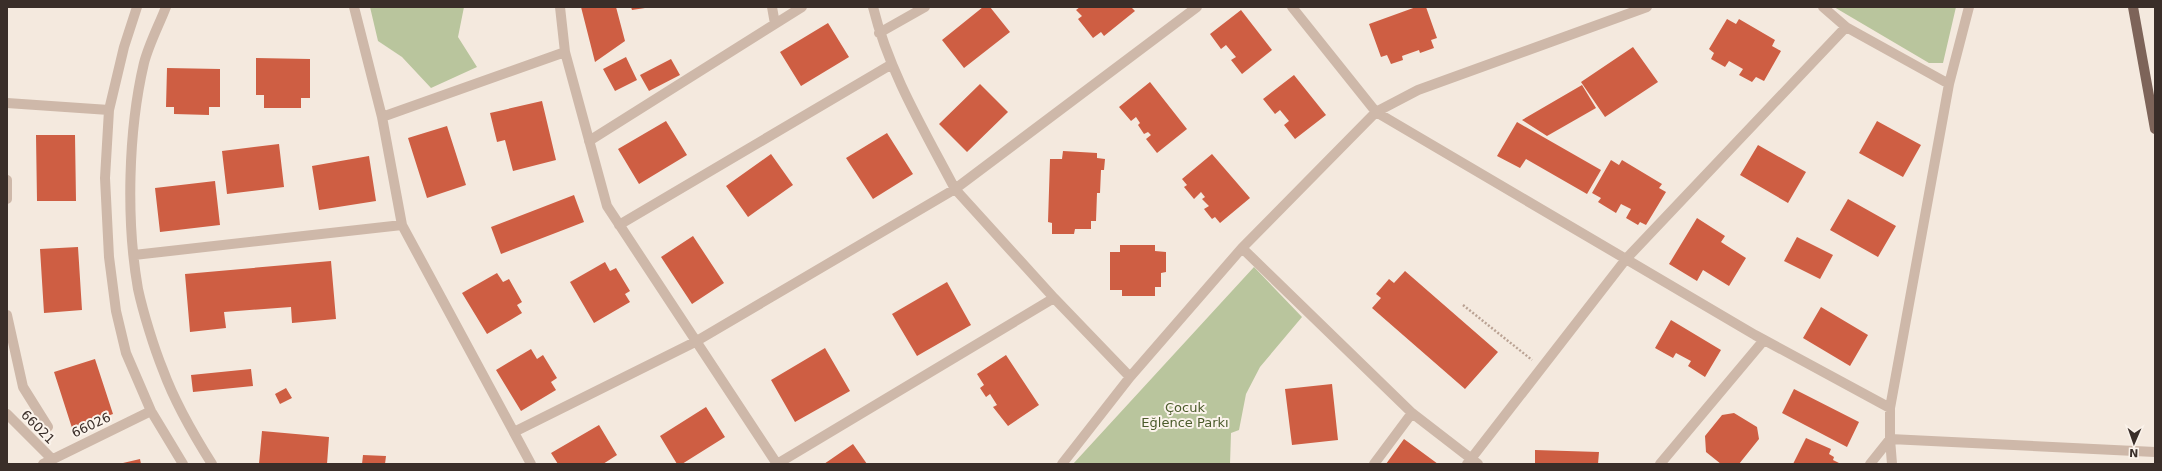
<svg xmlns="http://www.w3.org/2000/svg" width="2162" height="471" font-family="'DejaVu Sans',sans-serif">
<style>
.green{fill:#b9c59d}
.building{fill:#ce5e43}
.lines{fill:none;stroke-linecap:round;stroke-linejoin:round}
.path{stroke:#baa293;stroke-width:2.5;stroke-dasharray:2 2;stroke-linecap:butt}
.minor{stroke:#ceb8a9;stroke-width:10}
.major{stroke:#7d6459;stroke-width:10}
.labels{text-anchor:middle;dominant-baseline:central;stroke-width:4;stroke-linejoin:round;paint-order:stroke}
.park-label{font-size:13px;fill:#4b5b2b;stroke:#fbf3eb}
.street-label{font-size:13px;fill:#3a2e29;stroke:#fbf3eb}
</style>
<rect width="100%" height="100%" fill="#f4e9de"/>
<path class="green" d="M 370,7 L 464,7 L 458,37 L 477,67 L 431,88 L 402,57 L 378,41 Z
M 1834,7 L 1956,7 L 1943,63 L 1929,63 Z
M 1254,267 L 1302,317 L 1260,367 L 1246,394 L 1239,430 L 1231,433 L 1230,464 L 1073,464 Z"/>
<path class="building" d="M 581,7 L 616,7 L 625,41 L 595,62 Z
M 631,7 L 645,7 L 645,8 L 632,10 Z
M 983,7 L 990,7 L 1010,32 L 964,68 L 942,40 Z
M 1080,7 L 1131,7 L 1135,11 L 1104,36 L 1101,32 L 1093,38 L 1078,19 L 1082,16 L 1076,10 Z
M 1416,7 L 1426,7 L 1437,38 L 1431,40 L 1434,48 L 1420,53 L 1419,50 L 1402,56 L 1403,60 L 1391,64 L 1387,55 L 1381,57 L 1369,24 Z
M 1241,10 L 1272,50 L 1242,74 L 1231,60 L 1236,57 L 1226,45 L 1221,49 L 1210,34 Z
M 1727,19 L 1736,24 L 1739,19 L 1775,40 L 1772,46 L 1781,51 L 1764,81 L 1756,77 L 1752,82 L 1739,75 L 1743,69 L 1729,61 L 1725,67 L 1711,59 L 1714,53 L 1709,49 Z
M 828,23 L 849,57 L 801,86 L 780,52 Z
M 1633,47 L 1658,82 L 1605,117 L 1581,82 Z
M 626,57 L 637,80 L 615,91 L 603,69 Z
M 256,58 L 310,59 L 310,98 L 301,98 L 301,108 L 264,108 L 264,95 L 256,95 Z
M 671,59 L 680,75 L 649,91 L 640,75 Z
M 167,68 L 220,69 L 220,107 L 209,107 L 209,115 L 174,114 L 174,107 L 166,107 Z
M 1294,75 L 1326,115 L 1295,139 L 1284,125 L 1289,121 L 1280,110 L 1275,114 L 1263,99 Z
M 1150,82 L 1187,129 L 1157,153 L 1146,139 L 1151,135 L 1148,132 L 1144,134 L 1138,125 L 1140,123 L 1136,117 L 1131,121 L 1119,107 Z
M 980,84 L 1008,112 L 967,152 L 939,124 Z
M 1582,85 L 1596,108 L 1547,136 L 1522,120 Z
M 542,101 L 556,160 L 513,171 L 505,140 L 497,142 L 490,113 Z
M 666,121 L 687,155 L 639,184 L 618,149 Z
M 1877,121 L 1921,145 L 1903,177 L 1859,153 Z
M 1517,122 L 1601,170 L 1587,194 L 1526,159 L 1520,168 L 1497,156 Z
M 447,126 L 466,185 L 427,198 L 408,138 Z
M 887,133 L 913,174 L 873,199 L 846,158 Z
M 36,135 L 75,135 L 76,201 L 37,201 Z
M 279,144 L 284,187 L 227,194 L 222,151 Z
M 1758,145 L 1806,172 L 1788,203 L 1740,175 Z
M 1063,151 L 1097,153 L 1097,158 L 1105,159 L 1104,170 L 1101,170 L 1100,193 L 1097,193 L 1096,221 L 1091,221 L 1091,229 L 1075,229 L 1074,234 L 1052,234 L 1052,223 L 1048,222 L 1050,159 L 1062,159 Z
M 771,154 L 793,185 L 748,217 L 726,186 Z
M 1212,154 L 1250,198 L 1220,223 L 1215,217 L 1212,219 L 1204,209 L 1209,206 L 1202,199 L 1205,197 L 1201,192 L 1194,199 L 1184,187 L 1187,185 L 1182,179 Z
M 369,156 L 376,201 L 319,210 L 312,166 Z
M 1611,160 L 1619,165 L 1622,160 L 1662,184 L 1659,188 L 1666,192 L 1646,225 L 1640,222 L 1638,225 L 1626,218 L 1631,209 L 1621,204 L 1616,213 L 1598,202 L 1601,198 L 1592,193 Z
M 215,181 L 220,225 L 160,232 L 155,188 Z
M 574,195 L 584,222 L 501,254 L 491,227 Z
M 1848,199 L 1896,226 L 1878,257 L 1830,230 Z
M 1697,218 L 1725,236 L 1721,242 L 1746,258 L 1729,286 L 1703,270 L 1697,281 L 1669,264 Z
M 693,236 L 724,283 L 692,304 L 661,257 Z
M 1797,237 L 1833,255 L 1820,279 L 1784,261 Z
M 1120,245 L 1155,245 L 1155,251 L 1166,252 L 1166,272 L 1161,273 L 1161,287 L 1155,287 L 1155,296 L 1122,296 L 1122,290 L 1110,290 L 1110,252 L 1120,252 Z
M 78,247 L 82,310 L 44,313 L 40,249 Z
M 331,261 L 336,319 L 292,323 L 291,307 L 224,312 L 226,328 L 190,332 L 185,274 Z
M 605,262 L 610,271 L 616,268 L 630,291 L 625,294 L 630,302 L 594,323 L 570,282 Z
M 1405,271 L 1498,352 L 1465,389 L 1372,308 L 1381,298 L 1376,294 L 1389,279 L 1394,283 Z
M 497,273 L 503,282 L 509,279 L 522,302 L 517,305 L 522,313 L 487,334 L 462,293 Z
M 947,282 L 971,325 L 917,356 L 892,314 Z
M 1821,307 L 1868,335 L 1850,366 L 1803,338 Z
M 1671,320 L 1721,350 L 1705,377 L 1688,366 L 1691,361 L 1676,353 L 1673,358 L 1655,348 Z
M 825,348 L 850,391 L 795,422 L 771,380 Z
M 531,349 L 537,359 L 543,355 L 557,378 L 551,382 L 556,390 L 521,411 L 496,370 Z
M 1006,355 L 1039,405 L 1008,426 L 993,407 L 997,405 L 990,394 L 986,397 L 980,388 L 984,385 L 977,374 Z
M 95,359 L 113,414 L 72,428 L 54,372 Z
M 251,369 L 253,386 L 193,392 L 191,375 Z
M 1332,384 L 1338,440 L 1292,445 L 1285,389 Z
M 286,388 L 292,398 L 280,404 L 275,394 Z
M 1794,389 L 1859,422 L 1847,447 L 1782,413 Z
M 706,407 L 725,437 L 682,464 L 677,464 L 660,436 Z
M 1734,413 L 1757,427 L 1759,439 L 1739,464 L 1721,464 L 1706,452 L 1705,436 L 1722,415 Z
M 599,425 L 617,455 L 603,464 L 558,464 L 551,453 Z
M 262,431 L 329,437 L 327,464 L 259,464 Z
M 1806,438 L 1831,449 L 1829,454 L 1834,457 L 1833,460 L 1841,464 L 1793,464 Z
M 1404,439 L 1438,464 L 1386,464 Z
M 853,444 L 867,464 L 824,464 Z
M 1535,450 L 1599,452 L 1598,464 L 1535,464 Z
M 363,455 L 386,456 L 385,464 L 362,464 Z
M 140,459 L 141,464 L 123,464 L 123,463 Z"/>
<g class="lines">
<path class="path" d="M 1463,305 L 1532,360"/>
<path class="minor" d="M 137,7 L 124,47 L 109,110 L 105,178 L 109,257 L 116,311 L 126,353 L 151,411 L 183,464
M 166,7 C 159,25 149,44 144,63 C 128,131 126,221 138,289 C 143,312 154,348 163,370 C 175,403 193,434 212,464
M 354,7 L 382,117 L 402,225 L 531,464
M 560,7 L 565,52 L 607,206 L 777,464 L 1054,298
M 772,7 L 775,24
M 873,7 C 889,72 924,130 955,189 L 1197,7
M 1292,7 L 1376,112 L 1418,90 L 1647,7
M 1823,7 L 1846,27 L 1949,84 L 1890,408
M 879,33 L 925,7
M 1949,84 L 1969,7
M 7,103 L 109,110
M 382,117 L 565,52
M 589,141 L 802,7
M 7,180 L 7,199
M 619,225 L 892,64
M 1242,248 L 1412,413 L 1478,464
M 134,255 L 402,225
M 7,315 L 23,387 L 48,427
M 7,414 L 51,458
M 514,432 L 695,342 L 955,189 L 1054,298 L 1130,377
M 43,464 L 151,411
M 1062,464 L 1130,377 L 1242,248 L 1376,112 L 1755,335 L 1890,408 L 1890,439 L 1892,464
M 1374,464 L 1412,413
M 1467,464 L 1626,259 L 1846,27
M 1660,464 L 1764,340
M 1870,464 L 1890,439 L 2155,452"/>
<path class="major" d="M 2133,7 L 2155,129"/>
</g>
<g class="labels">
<g class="park-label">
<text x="1185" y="407">Çocuk<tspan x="1185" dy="15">Eğlence Parkı</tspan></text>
</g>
<g class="street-label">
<text transform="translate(91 425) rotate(-25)">66026</text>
<text transform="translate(38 427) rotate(45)">66021</text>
</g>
</g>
<rect width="2162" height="471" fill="none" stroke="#3a2e29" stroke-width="16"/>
<g transform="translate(2134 443) rotate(182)" stroke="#fbf3eb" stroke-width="3" paint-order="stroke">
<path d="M0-3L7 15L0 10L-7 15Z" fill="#3a2e29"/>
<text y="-6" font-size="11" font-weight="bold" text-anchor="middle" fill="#3a2e29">N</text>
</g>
</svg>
